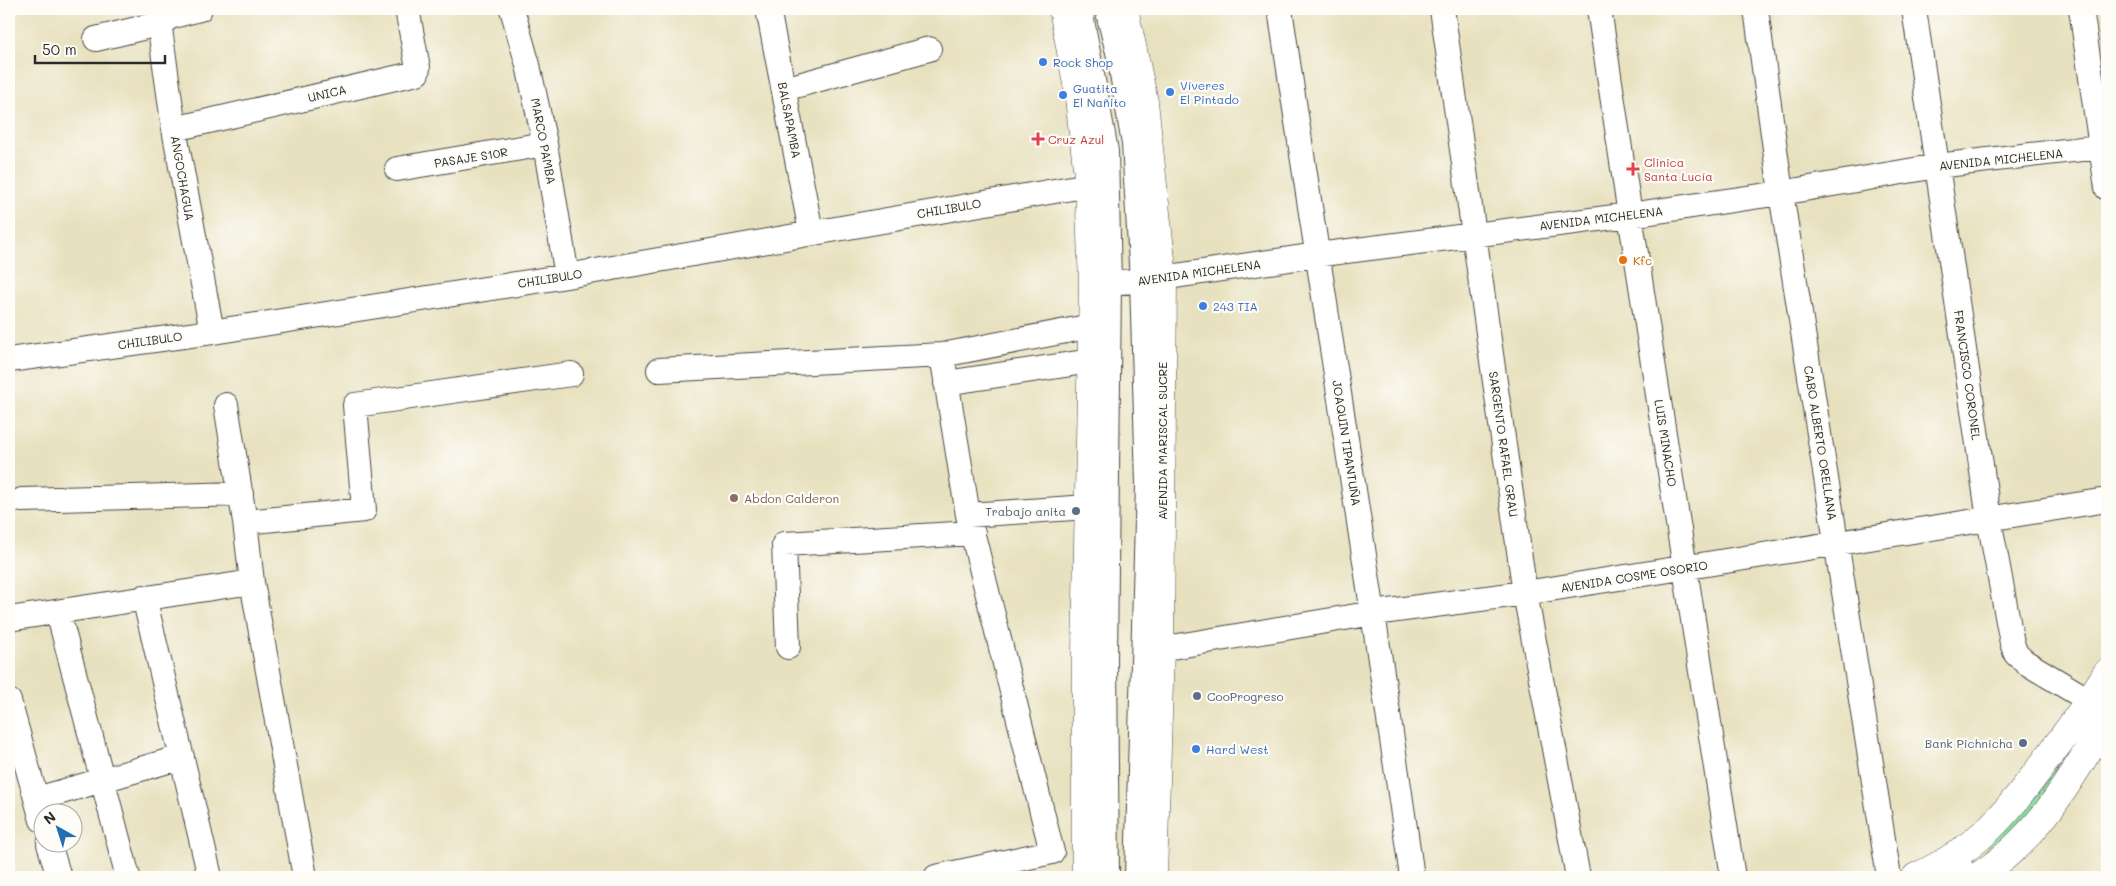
<svg xmlns="http://www.w3.org/2000/svg" width="2116" height="886" font-family="Mali,sans-serif">
<style>
.green{fill:#88dda0;stroke:#5a8466}
.lines{fill:none;stroke-linecap:round;stroke-linejoin:round}
.minor-casing{stroke:#474641;stroke-width:26}
.major-casing{stroke:#474641;stroke-width:29}
.minor{stroke:#fff;stroke-width:24}
.major{stroke:#fff;stroke-width:28}
.shop-dot{fill:#3f7fe0;stroke:#fdfcf7;stroke-width:2}
.health-dot{fill:#e0444e;stroke:#fdfcf7;stroke-width:2}
.food-dot{fill:#e8710a;stroke:#fdfcf7;stroke-width:2}
.education-dot{fill:#8d6e63;stroke:#fdfcf7;stroke-width:2}
.service-dot{fill:#5c6f8a;stroke:#fdfcf7;stroke-width:2}
.labels{text-anchor:middle;dominant-baseline:central;stroke-width:4.5;stroke-linejoin:round;paint-order:stroke}
.shop-label{font-size:12px;fill:#366cbe;stroke:#fdfcf7;text-anchor:start}
.street-label{font-size:12px;fill:#2b2b2b;stroke:#fdfcf7}
.health-label{font-size:12px;fill:#be3a42;stroke:#fdfcf7;text-anchor:start}
.food-label{font-size:12px;fill:#c56008;stroke:#fdfcf7;text-anchor:start}
.education-label{font-size:12px;fill:#785e54;stroke:#fdfcf7;text-anchor:start}
.service-label{font-size:12px;fill:#4e5e75;stroke:#fdfcf7;text-anchor:end}
</style>
<rect width="100%" height="100%" fill="#fdfcf7"/>
<filter id="ink" filterUnits="userSpaceOnUse"><feTurbulence type="fractalNoise" baseFrequency=".02" numOctaves="2"/><feDisplacementMap in="SourceGraphic" scale="10" xChannelSelector="R" yChannelSelector="G"/><feConvolveMatrix kernelMatrix="1 2 1 2 8 2 1 2 1" color-interpolation-filters="sRGB"/></filter>
<filter id="wash" filterUnits="userSpaceOnUse"><feTurbulence type="fractalNoise" baseFrequency=".0096" numOctaves="4" result="noise"/><feDisplacementMap in="SourceGraphic" scale="20" xChannelSelector="R" yChannelSelector="G"/><feGaussianBlur stdDeviation="1.12" result="paint"/><feColorMatrix in="noise" values="0 0 0 0 0 0 0 0 0 0 0 0 0 0 0 0 0 1.4 0 .05"/><feComposite in="paint" operator="in"/></filter>
<g filter="url(#wash)">
<rect width="100%" height="100%" fill="#e8e1bf"/>
<path class="green" d="M 2107,685 L 2107,703 L 2055,788 L 2034,814 L 1991,851 L 1986,843 L 2038,795 Z"/>
</g>
<g filter="url(#ink)">
<g class="lines">
<defs>
<path id="minor" d="M 512,9 L 528,65 L 545,144 L 567,276
M 768,9 L 811,232
M 1080,9 L 1106,151 L 1109,283 L 1105,662 L 1107,877
M 1107,9 L 1119,56 L 1134,144 L 1142,281 L 1148,484 L 1137,877
M 1280,9 C 1323,299 1371,587 1412,877
M 1442,9 L 1525,593 L 1578,877
M 1599,9 L 1630,215 L 1733,877
M 1756,9 L 1781,193 L 1889,877
M 1914,9 L 1989,519 L 2012,643 L 2016,654 L 2025,662 L 2090,701
M 2081,9 L 2107,188
M 162,23 L 160,29 L 174,129 L 212,332
M 96,39 L 162,23 L 170,17 L 200,9
M 784,89 L 929,49
M 174,129 L 417,73 L 418,68 L 407,9
M 397,169 L 545,144
M 1093,283 L 1142,281 L 1316,255 L 1630,215 L 1781,193 L 1937,166 L 2107,146
M 9,360 L 212,332 L 567,276 L 1106,182
M 659,370 L 942,355 L 1092,326
M 946,383 L 1091,361
M 226,405 L 245,522 L 252,582 L 305,877
M 22,500 L 241,494
M 968,515 L 1088,507
M 245,522 L 364,510 L 355,405 L 571,374
M 144,597 L 210,877
M 58,612 L 128,877
M 9,619 L 252,582
M 788,647 L 784,544 L 973,533
M 1160,649 L 1374,613 L 1525,593 L 2107,500
M 9,701 L 42,820
M 37,799 L 182,757
M 49,844 L 59,877
M 1954,858 L 1968,877
M 936,877 L 1052,852 L 968,515 L 942,355"/>
<path id="major" d="M 1063,9 L 1078,89 L 1089,184 L 1093,283 L 1086,654 L 1086,877
M 1124,9 L 1144,102 L 1163,278 L 1160,649 L 1153,877
M 1916,877 C 1982,847 2007,812 2050,755 C 2070,728 2089,702 2107,673
M 1977,877 C 2041,836 2069,781 2107,719"/>
</defs>
<use href="#minor" class="minor-casing"/>
<use href="#major" class="major-casing"/>
<use href="#minor" class="minor"/>
<use href="#major" class="major"/>
</g>
</g>
<g class="shop-dot">
<circle cx="1043" cy="62" r="5"/>
<circle cx="1170" cy="92" r="5"/>
<circle cx="1063" cy="95" r="5"/>
<circle cx="1203" cy="306" r="5"/>
<circle cx="1196" cy="749" r="5"/>
</g>
<g class="health-dot">
<path d="M1035.5 131.5h5v5h5v5h-5v5h-5v-5h-5v-5h5z"/>
<path d="M1630.5 161.5h5v5h5v5h-5v5h-5v-5h-5v-5h5z"/>
</g>
<circle class="food-dot" cx="1623" cy="260" r="5"/>
<circle class="education-dot" cx="734" cy="498" r="5"/>
<g class="service-dot">
<circle cx="1076" cy="511" r="5"/>
<circle cx="1197" cy="696" r="5"/>
<circle cx="2023" cy="743" r="5"/>
</g>
<g class="labels">
<g class="shop-label">
<text x="1053" y="62">Rock Shop</text>
<text x="1180" y="85">Víveres<tspan x="1180" dy="14">El Pintado</tspan></text>
<text x="1073" y="88">Guatita<tspan x="1073" dy="14">El Nañito</tspan></text>
<text x="1213" y="306">243 TIA</text>
<text x="1206" y="749">Hard West</text>
</g>
<g class="street-label">
<text transform="translate(327 93) rotate(-13)">UNICA</text>
<text transform="translate(790 120) rotate(79)">BALSAPAMBA</text>
<text transform="translate(544 141) rotate(79)">MARCO PAMBA</text>
<text transform="translate(471 157) rotate(-9)">PASAJE S10R</text>
<text transform="translate(2001 159) rotate(-6)">AVENIDA MICHELENA</text>
<text transform="translate(183 178) rotate(80)">ANGOCHAGUA</text>
<text transform="translate(949 208) rotate(-10)">CHILIBULO</text>
<text transform="translate(1601 218) rotate(-7)">AVENIDA MICHELENA</text>
<text transform="translate(1199 272) rotate(-8)">AVENIDA MICHELENA</text>
<text transform="translate(550 278) rotate(-9)">CHILIBULO</text>
<text transform="translate(150 340) rotate(-8)">CHILIBULO</text>
<text transform="translate(1968 375) rotate(82)">FRANCISCO CORONEL</text>
<text transform="translate(1162 441) rotate(-90)">AVENIDA MARISCAL SUCRE</text>
<text transform="translate(1347 443) rotate(81)">JOAQUIN TIPANTUÑA</text>
<text transform="translate(1666 443) rotate(81)">LUIS MINACHO</text>
<text transform="translate(1821 443) rotate(81)">CABO ALBERTO ORELLANA</text>
<text transform="translate(1504 444) rotate(82)">SARGENTO RAFAEL GRAU</text>
<text transform="translate(1634 576) rotate(-9)">AVENIDA COSME OSORIO</text>
</g>
<g class="health-label">
<text x="1048" y="139">Cruz Azul</text>
<text x="1644" y="162">Clinica<tspan x="1644" dy="14">Santa Lucía</tspan></text>
</g>
<g class="food-label">
<text x="1633" y="260">Kfc</text>
</g>
<g class="education-label">
<text x="744" y="498">Abdon Calderon</text>
</g>
<g class="service-label">
<text x="1066" y="511">Trabajo anita</text>
<text x="1207" y="696" text-anchor="start">CooProgreso</text>
<text x="2013" y="743">Bank Pichnicha</text>
</g>
</g>
<rect width="2116" height="886" fill="none" stroke="#fdfcf7" stroke-width="30"/>
<g transform="translate(58 828) rotate(321)"><circle r="24" fill="#fdfcf7" stroke="#a9a8a5"/>
<path d="M0-4L9 19L0 12L-9 19Z" fill="#1f6fb2"/>
<text y="-8" font-size="14" font-weight="bold" text-anchor="middle" fill="#2b2b2b">N</text>
</g>
<path d="M35 55v8h130v-8" fill="none" stroke="#2b2b2b" stroke-width="2.5"/>
<text x="42" y="55" font-size="15" fill="#2b2b2b" stroke="#fdfcf7" stroke-width="4" paint-order="stroke">50 m</text>
</svg>
